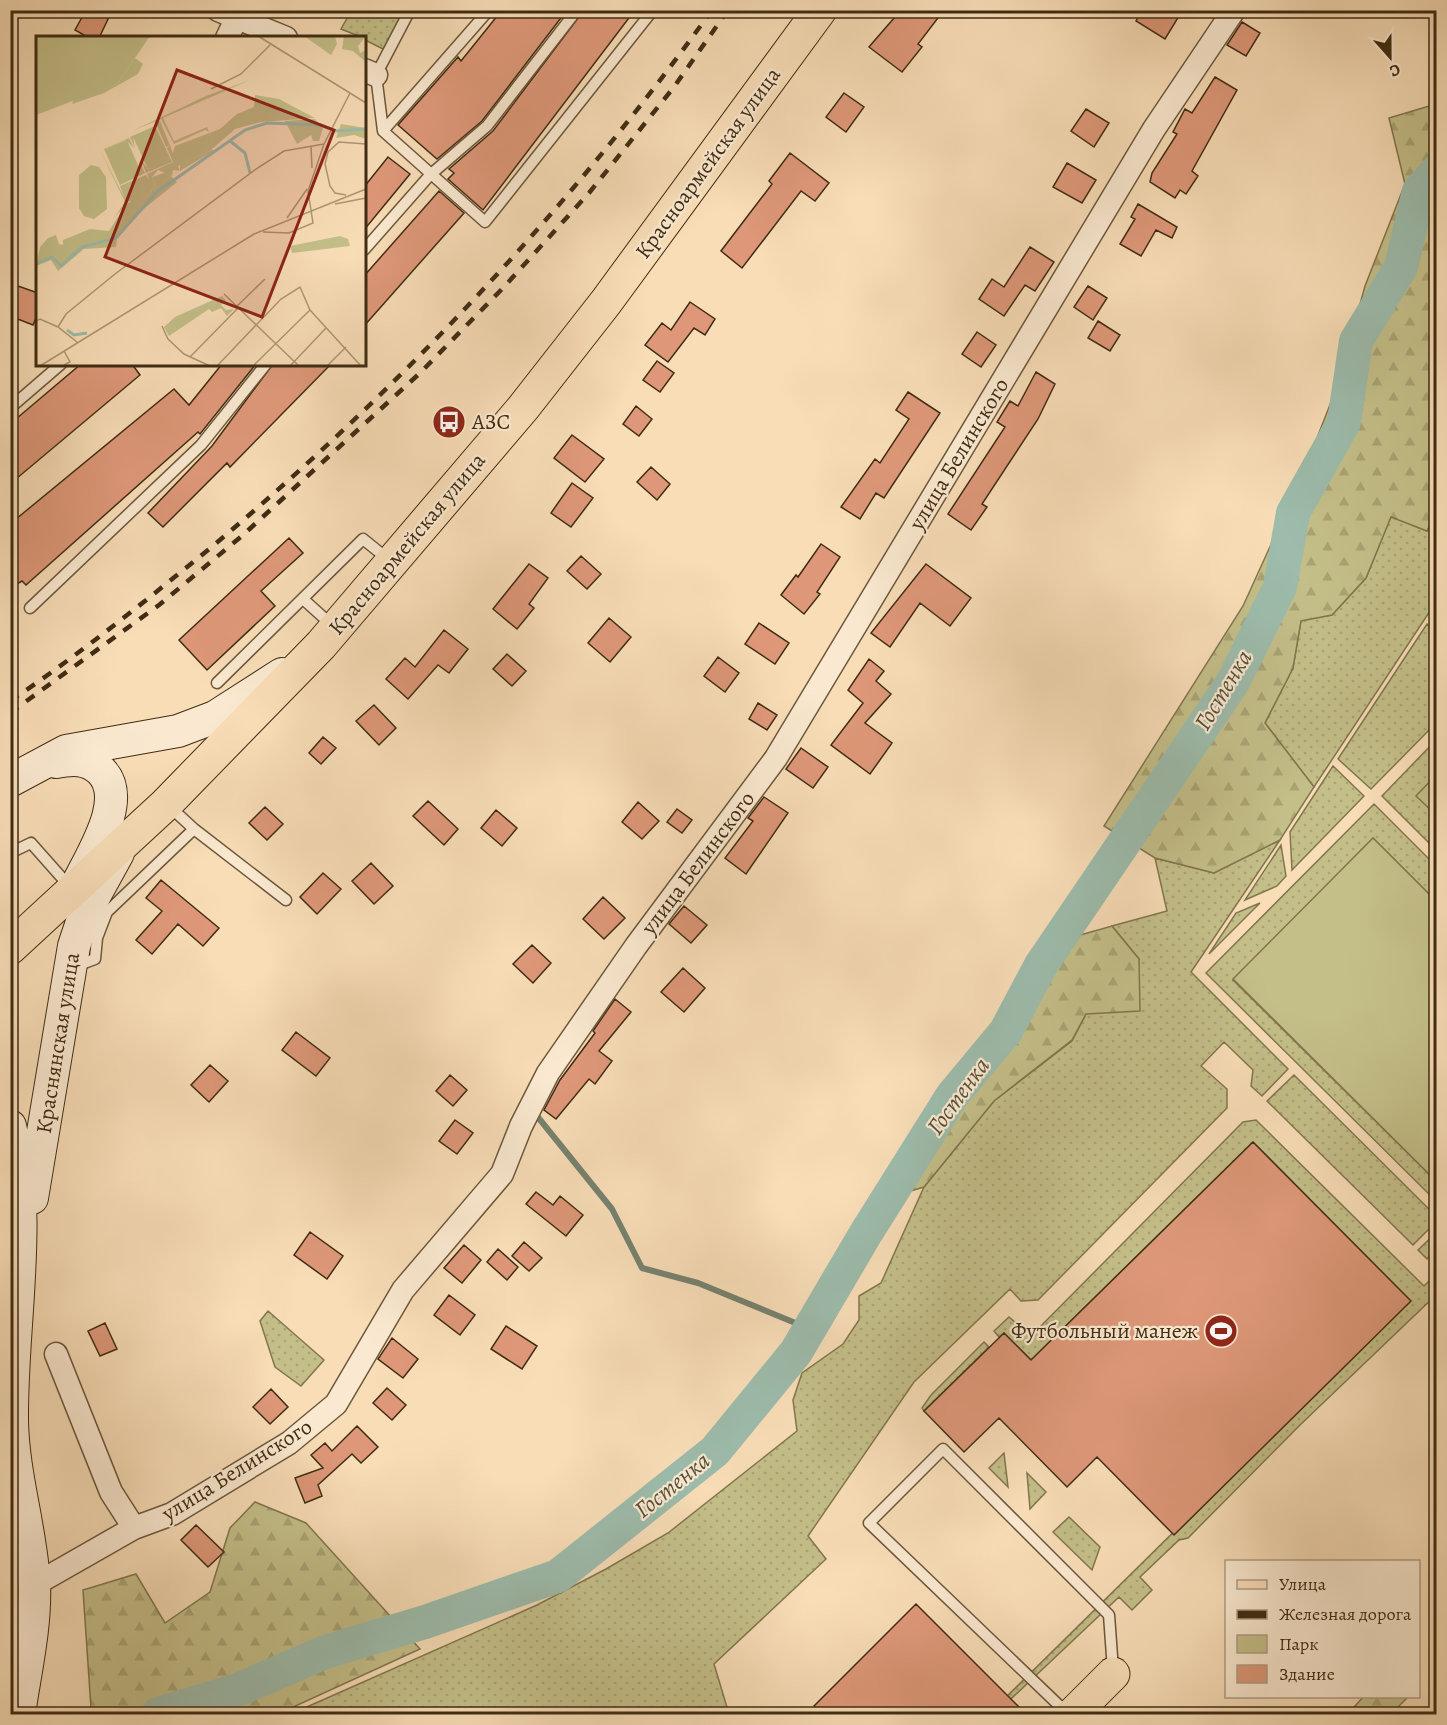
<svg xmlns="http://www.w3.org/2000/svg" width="1447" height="1725" font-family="Alegreya,serif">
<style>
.green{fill:url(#green-dots);stroke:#82764e;stroke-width:1.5}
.forest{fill:url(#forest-firs);stroke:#82764e;stroke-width:1.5}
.pitch{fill:#c4bf89;stroke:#82764e;stroke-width:1.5}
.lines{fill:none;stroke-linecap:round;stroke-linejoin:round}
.stream{stroke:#77826f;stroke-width:6}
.river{stroke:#9dbcac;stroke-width:34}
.building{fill:#de9879;stroke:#3f2c13;stroke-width:1.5}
.lane-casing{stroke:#6d583c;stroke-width:13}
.street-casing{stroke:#6d583c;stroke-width:25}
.secondary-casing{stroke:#3f2c13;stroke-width:34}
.primary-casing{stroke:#3f2c13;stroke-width:35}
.highway-casing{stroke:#3f2c13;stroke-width:35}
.lane{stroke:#fae9d0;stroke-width:10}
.street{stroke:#fae9d0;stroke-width:22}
.secondary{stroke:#fae9d0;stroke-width:32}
.primary{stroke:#f8ddb7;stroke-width:33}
.highway{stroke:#f8ddb7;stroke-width:33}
.rail{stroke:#3f2c13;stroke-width:4.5;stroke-dasharray:10 10;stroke-linecap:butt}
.labels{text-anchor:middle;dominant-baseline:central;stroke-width:4.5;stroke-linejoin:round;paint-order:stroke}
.street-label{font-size:22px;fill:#3f2c13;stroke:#fae9d0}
.poi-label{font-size:22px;fill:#3f2c13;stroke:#fae9d0;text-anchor:start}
.water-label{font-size:24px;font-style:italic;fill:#565039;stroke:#fae9d0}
.inset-river{fill:none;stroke:#9dbcac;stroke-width:3}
.inset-road{fill:none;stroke:#ae9675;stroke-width:1.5}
.view{fill:#8f2418;fill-opacity:0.15;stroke:#8f2418;stroke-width:3}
.inset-edge{fill:none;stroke:#3f2c13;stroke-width:3}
</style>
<defs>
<pattern id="green-dots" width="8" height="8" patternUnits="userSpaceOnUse" patternTransform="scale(1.5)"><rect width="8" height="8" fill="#c4bf89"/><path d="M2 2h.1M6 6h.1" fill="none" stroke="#a9a475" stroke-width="1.8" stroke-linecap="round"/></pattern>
<pattern id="forest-firs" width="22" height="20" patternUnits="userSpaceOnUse" patternTransform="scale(1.5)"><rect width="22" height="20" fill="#c4bf89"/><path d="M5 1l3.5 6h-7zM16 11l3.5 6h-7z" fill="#a9a475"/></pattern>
</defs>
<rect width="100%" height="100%" fill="#f8ddb7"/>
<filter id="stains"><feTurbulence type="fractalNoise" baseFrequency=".00333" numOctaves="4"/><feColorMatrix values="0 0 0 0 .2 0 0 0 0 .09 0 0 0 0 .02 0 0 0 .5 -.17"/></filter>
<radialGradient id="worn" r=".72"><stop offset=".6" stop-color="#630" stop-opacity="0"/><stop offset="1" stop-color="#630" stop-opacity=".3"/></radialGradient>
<path class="green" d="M 351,11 L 414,11 L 383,49 L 365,40 L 364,38 L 341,29 Z
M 1436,512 L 1434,605 L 1314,787 L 1265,723 L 1293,668 L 1301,620 L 1332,615 L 1366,578 L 1391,516 L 1427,531 Z
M 1427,624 L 1436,634 L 1436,723 L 1371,789 L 1338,759 Z
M 1436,740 L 1436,775 L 1417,796 L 1436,815 L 1436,850 L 1382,796 Z
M 1333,766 L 1364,796 L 1292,870 L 1290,832 Z
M 1374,804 L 1436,866 L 1436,897 L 1434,899 L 1373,838 L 1233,980 L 1436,1181 L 1436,1201 L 1206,973 Z
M 1280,840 L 1191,972 L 1288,1069 L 1262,1096 L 1251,1086 L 1253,1070 L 1224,1042 L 1201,1066 L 1227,1089 L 1227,1108 L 1038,1300 L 1021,1301 L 1010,1289 L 914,1382 L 808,1536 L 826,1559 L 714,1664 L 729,1714 L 291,1714 L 537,1605 L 606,1569 L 668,1533 L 797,1431 L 793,1400 L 802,1373 L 843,1344 L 859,1320 L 859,1296 L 881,1283 L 924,1187 L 994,1101 L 1072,1041 L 1086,1014 L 1139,959 L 1112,926 L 1167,911 L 1155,858 L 1214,873 Z
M 1281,845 L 1286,876 L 1277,886 L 1245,900 Z
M 1260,903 L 1209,954 L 1236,913 Z
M 1294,1075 L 1436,1216 L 1436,1222 L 1413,1245 L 1267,1101 Z
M 1256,1120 L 1424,1286 L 1436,1274 L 1436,1295 L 1300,1425 L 1188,1538 L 1179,1540 L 1140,1577 L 1152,1590 L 1132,1610 L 1119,1597 L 995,1714 L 989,1714 L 1409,1300 L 1253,1142 L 1031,1360 L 1004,1333 L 999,1337 L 994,1331 L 1009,1317 L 1031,1336 L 1243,1122 Z
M 1436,1233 L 1436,1249 L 1427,1259 L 1418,1250 Z
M 268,1311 L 324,1360 L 301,1386 L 275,1367 L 260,1321 Z
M 984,1342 L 989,1347 L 924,1411 L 922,1408 L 931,1395 Z
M 1004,1453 L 1008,1487 L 989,1468 Z
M 1027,1473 L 1046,1492 L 1030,1509 Z
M 1069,1517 L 1100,1547 L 1092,1570 L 1053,1532 Z"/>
<path class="forest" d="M 1436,104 L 1436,512 L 1427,531 L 1391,517 L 1366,578 L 1332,615 L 1301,621 L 1293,668 L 1265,723 L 1314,787 L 1280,840 L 1214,873 L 1155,858 L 1104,826 L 1243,606 L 1303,474 L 1338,384 L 1365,286 L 1405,184 L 1389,118 Z
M 1112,926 L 1139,959 L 1140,1011 L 1086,1014 L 1072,1040 L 994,1101 L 924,1187 L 894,1196 L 1073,937 Z
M 255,1502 L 306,1523 L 420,1649 L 278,1714 L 109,1714 L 91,1708 L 83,1590 L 136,1574 L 165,1623 L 210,1592 L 230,1528 Z
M 1364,1696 L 1408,1696 L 1408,1697 L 1391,1714 L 1348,1714 Z"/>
<path class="pitch" d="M 1436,775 L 1436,815 L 1416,796 Z
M 1373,838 L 1436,901 L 1436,1181 L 1233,979 Z"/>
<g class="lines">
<path class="stream" d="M 537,1116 L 612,1209 L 642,1268 L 698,1283 L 810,1329"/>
<path class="river" d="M 158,1714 L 235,1691 L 325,1652 L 425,1622 L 558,1576 L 715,1451 L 796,1352 L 866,1233 L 952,1096 L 1006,1031 L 1041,965 L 1233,682 L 1280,587 L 1293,513 L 1344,422 L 1356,341 L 1401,267 L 1419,191 L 1436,172"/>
</g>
<path class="building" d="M 86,10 L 96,10 L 109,17 L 99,38 L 89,38 L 75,30 Z
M 502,10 L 567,10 L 482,121 L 437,159 L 398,125 L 458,57 L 461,61 Z
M 584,10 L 635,10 L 483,210 L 448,179 L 454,173 L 449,169 L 493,131 Z
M 901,10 L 944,10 L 918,44 L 922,47 L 902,72 L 869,47 Z
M 1142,10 L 1170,10 L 1179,16 L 1165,39 L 1136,21 Z
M 1242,22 L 1260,33 L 1246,56 L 1227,45 Z
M 1215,77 L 1237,90 L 1192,171 L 1198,176 L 1186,194 L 1180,190 L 1175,198 L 1150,182 L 1152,173 L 1177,134 L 1173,132 L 1185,109 L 1192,113 Z
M 844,93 L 864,107 L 846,132 L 826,117 Z
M 1086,109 L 1109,123 L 1094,147 L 1071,131 Z
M 790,153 L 829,183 L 815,201 L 801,191 L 742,268 L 721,251 L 772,184 L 769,181 Z
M 388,157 L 410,174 L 364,230 L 364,187 Z
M 1067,163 L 1096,180 L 1082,203 L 1053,187 Z
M 439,191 L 464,213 L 364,326 L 364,276 Z
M 1138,204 L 1177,227 L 1172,238 L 1156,230 L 1141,256 L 1120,244 L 1135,219 L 1131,217 Z
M 1030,247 L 1054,262 L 1035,291 L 1025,285 L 1004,316 L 979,299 L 992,279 L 1004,287 Z
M 18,286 L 38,293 L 38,313 L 33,325 L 10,316 L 10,308 Z
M 1088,286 L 1107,298 L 1093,320 L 1074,307 Z
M 690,302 L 715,319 L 705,335 L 694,328 L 668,362 L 645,345 L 662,323 L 671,330 Z
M 1098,321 L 1120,335 L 1110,351 L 1088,338 Z
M 977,332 L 996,345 L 981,367 L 962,354 Z
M 657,361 L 674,373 L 660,392 L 643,380 Z
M 81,364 L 132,364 L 140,375 L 10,484 L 10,424 Z
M 222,364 L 256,364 L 200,434 L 198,432 L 26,585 L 22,581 L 10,588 L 10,524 L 174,389 L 189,405 Z
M 273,364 L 331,364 L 230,467 L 227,463 L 163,527 L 148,513 L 212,446 Z
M 1036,372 L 1055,384 L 1038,419 L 982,504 L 987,507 L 971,530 L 948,514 L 1005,427 L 997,422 L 1010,401 L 1018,406 Z
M 908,392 L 940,413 L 884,498 L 876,493 L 860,519 L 841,507 L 875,459 L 880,463 L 909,419 L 896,410 Z
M 636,406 L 652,419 L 639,436 L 623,424 Z
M 572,435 L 604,459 L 585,482 L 554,458 Z
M 651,467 L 670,484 L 657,500 L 637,482 Z
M 572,483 L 593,498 L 571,527 L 551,513 Z
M 289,538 L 303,553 L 261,591 L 275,606 L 207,670 L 179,640 Z
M 821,544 L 840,557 L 817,592 L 820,594 L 804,614 L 781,595 L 796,575 L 798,577 Z
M 581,556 L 601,574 L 587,589 L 567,571 Z
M 529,564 L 548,578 L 529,604 L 534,608 L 517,629 L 493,609 Z
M 926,564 L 971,598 L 950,626 L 920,603 L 890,647 L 871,633 Z
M 609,618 L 631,637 L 610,662 L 588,643 Z
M 759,623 L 789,643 L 775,664 L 745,644 Z
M 444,630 L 468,649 L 449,673 L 438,665 L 408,699 L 386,679 L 405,658 L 415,667 Z
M 507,654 L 526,671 L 512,686 L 493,669 Z
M 718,657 L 739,673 L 725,692 L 704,676 Z
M 869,659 L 884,671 L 876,681 L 891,694 L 865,723 L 892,743 L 870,774 L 831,745 L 863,703 L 848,690 Z
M 758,703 L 777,715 L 767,730 L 749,719 Z
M 374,705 L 396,728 L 379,745 L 356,721 Z
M 323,737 L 336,748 L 321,764 L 309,753 Z
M 801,748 L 828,767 L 813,788 L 786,769 Z
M 764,797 L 788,813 L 746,874 L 725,858 L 753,821 L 748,818 Z
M 428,801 L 458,829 L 444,845 L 413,816 Z
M 638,802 L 659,821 L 642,839 L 622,822 Z
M 265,807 L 283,824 L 267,840 L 249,823 Z
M 677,809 L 692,820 L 682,833 L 667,822 Z
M 496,810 L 517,828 L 502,846 L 481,828 Z
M 371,863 L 393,886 L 374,904 L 352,881 Z
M 323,873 L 341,889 L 317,914 L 300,897 Z
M 161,880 L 219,928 L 203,946 L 178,924 L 152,954 L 136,940 L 162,911 L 146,898 Z
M 603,897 L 625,918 L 604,939 L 583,919 Z
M 684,906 L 707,925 L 691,943 L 669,924 Z
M 532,945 L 551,963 L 533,983 L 513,964 Z
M 683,968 L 705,988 L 684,1012 L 661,992 Z
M 615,999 L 631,1012 L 599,1051 L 612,1061 L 595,1084 L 589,1079 L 556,1119 L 544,1110 L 560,1080 L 595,1033 L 593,1031 Z
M 296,1032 L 330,1058 L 316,1076 L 282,1050 Z
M 210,1065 L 228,1081 L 209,1102 L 191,1085 Z
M 450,1075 L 467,1090 L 453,1106 L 436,1091 Z
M 455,1120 L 473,1133 L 457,1154 L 439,1141 Z
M 1253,1142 L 1411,1301 L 1174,1535 L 1097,1457 L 1067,1487 L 999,1418 L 964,1452 L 924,1411 L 1004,1333 L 1031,1360 Z
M 536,1192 L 553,1205 L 560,1196 L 583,1215 L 566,1236 L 526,1204 Z
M 310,1232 L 343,1256 L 327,1279 L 294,1255 Z
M 524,1242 L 542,1258 L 529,1271 L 512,1256 Z
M 464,1245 L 481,1260 L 462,1283 L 444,1268 Z
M 498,1249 L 518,1267 L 507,1280 L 487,1262 Z
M 449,1295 L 475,1315 L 460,1335 L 434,1315 Z
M 105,1323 L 117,1349 L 100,1356 L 88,1331 Z
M 506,1326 L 537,1346 L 522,1369 L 491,1349 Z
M 392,1338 L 418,1359 L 403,1378 L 378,1359 Z
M 387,1388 L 406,1405 L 392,1420 L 373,1403 Z
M 271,1389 L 288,1407 L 270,1424 L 253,1407 Z
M 357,1426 L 378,1447 L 361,1463 L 352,1454 L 318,1485 L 322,1496 L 305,1503 L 295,1478 L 323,1468 L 311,1455 L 325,1443 L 332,1451 Z
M 196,1525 L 224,1552 L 208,1567 L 181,1540 Z
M 916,1604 L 1026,1714 L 822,1714 L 814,1706 Z"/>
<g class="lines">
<defs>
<path id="lane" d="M 410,10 L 376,75 L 383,131 L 485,222 L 653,10
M 383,131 L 489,10
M 364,250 L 430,175 L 487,126 L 577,10
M 10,408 L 61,364
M 303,599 L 334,627
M 30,608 L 201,445 L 266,364
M 217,683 L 363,539 L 389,560
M 194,829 L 286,900
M 10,853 L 31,843 L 70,887
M 76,966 L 95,959 L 97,938 L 107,912 L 194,829 L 169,806
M 1068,1714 L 869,1523 L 943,1449 L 1109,1615 L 1113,1670"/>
<path id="street" d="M 218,10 L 286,38
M 227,38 L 237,17
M 364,70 L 376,75
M 56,1354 L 111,1492 L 134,1528
M 34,1585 L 134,1528 L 172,1514 L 289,1443 L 336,1404 L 403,1290 L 502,1174 L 521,1126 L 548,1073 L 636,946 L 776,758 L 1154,129 L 1234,10"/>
<path id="secondary" d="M 56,762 C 72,759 87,758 100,770 C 130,798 91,855 77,885
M 10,781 L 66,751 L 178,731 L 215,717 L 282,674
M 10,1126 C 33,1224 11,1322 12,1421 C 13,1476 31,1529 34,1583 C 36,1626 25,1672 19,1714
M 32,1198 L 74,946 L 85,913 L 118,853"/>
<path id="primary" d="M 10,948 L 166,804 L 321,645 L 523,408 L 606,302 L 820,10"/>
<path id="highway" d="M 1073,1714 L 1113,1674"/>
</defs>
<use href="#lane" class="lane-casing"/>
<use href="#street" class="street-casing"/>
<use href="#secondary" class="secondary-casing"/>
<use href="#primary" class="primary-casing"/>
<use href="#highway" class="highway-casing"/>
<use href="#lane" class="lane"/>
<use href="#street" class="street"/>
<use href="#secondary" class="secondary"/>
<use href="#primary" class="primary"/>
<use href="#highway" class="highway"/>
<path class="rail" d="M 10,701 C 79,655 144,602 208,550 C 397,392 568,211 712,10
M 10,713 L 159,605 L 243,535 L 420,373 L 503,288 L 589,193 L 674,87 L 728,10"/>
</g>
<defs>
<symbol id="bus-disc" viewBox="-11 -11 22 22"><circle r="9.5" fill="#8f2418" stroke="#fae9d0"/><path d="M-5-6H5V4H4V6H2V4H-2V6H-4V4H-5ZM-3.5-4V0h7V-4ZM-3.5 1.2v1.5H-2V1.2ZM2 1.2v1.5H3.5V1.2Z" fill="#fff"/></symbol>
<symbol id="stadium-disc" viewBox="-11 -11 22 22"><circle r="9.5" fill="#8f2418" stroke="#fae9d0"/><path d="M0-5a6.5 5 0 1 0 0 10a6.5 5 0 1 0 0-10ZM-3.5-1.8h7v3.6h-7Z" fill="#fff"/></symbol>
</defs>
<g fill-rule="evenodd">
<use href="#bus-disc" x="430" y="403" width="38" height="38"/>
<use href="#stadium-disc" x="1202" y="1312" width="38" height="38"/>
</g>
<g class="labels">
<g class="street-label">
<text transform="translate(708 163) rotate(-54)">Красноармейская улица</text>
<text transform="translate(959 454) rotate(-59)">улица Белинского</text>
<text transform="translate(407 544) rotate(-50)">Красноармейская улица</text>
<text transform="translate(698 863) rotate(-53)">улица Белинского</text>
<text transform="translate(58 1043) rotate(-81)">Краснянская улица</text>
<text transform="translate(237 1470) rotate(-32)">улица Белинского</text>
</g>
<g class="poi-label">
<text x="472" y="422">АЗС</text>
<text x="1198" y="1331" text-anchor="end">Футбольный манеж</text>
</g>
<g class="water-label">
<text transform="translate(1223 690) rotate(-59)">Гостенка</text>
<text transform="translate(958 1096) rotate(-54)">Гостенка</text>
<text transform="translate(672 1485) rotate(-39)">Гостенка</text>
</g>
</g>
<g transform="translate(36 36)">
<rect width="330" height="330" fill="#f8ddb7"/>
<path d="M 0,0 L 114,0 L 81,48 L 0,79 ZM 268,0 L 299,0 L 301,8 L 295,19 ZM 214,44 L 127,82 L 138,105 L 171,91 L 173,96 L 169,94 L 138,108 L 125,83 L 96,95 L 170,60 ZM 219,59 L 243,63 L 279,82 L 225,86 L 199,93 L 175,114 L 142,130 L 144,135 L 137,134 L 136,140 L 122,134 L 116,141 L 119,150 L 111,160 L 96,167 L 93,165 L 78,182 L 89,166 L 64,114 L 88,161 L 84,150 L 110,139 L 113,144 L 111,138 L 137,126 L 131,112 L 134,110 L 130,111 L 120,87 L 124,85 L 137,117 L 139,110 L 184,93 L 201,78 L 218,71 ZM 305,88 L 330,92 L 330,103 L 318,99 L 300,102 ZM 119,90 L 136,126 L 110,137 L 105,124 L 112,133 L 133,123 L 97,101 L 99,112 L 94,101 ZM 93,102 L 98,112 L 90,104 L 70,113 L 105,136 L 103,125 L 109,137 L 84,149 L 68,113 ZM 186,260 L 190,264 L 185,269 L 190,274 L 198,273 L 191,280 L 185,272 L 176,276 L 173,273 L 133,300 L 128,291 L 139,281 Z" fill="#c4bf89"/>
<path d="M 308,0 L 330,0 L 322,10 L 324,17 L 330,14 L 330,26 L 317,15 L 306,13 ZM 99,22 L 107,28 L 102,38 L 68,57 L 36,68 L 38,63 L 81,48 ZM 64,47 L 39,58 L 0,56 L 0,50 L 48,51 ZM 279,83 L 287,92 L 283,105 L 277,105 L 275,99 L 261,108 L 249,85 ZM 175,114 L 179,114 L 144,135 L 144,124 L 150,126 ZM 131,136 L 141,146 L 104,176 L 81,203 L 80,211 L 48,213 L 22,235 L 15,224 L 0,230 L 4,211 L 12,202 L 20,199 L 23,208 L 27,209 L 27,204 L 54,193 L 73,195 L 90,168 L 111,160 L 119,150 L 116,141 ZM 304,200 L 312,203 L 314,210 L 256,217 L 254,210 Z" fill="#c4bf89"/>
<path d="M 118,91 L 133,124 L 112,133 L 97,101 ZM 91,104 L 105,136 L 84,146 L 70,113 ZM 55,129 L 63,131 L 70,141 L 71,173 L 58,183 L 48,180 L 43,172 L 43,139 Z" fill="#c4bf89"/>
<path class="inset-river" d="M 193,104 L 209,117 L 214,137M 0,228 L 16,221 L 25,230 L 46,211 L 80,202 L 121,156 L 209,94 L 231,87 L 285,89 L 299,95 L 330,93M 31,294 L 38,299 L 51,297"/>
<path class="inset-road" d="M 222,0 L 330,67M 175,53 L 205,38 L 234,9M 275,110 L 276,132M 310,159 L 299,157 L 294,150 L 289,128 L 292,116 L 303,106 L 330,108M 299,168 L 330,162M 251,182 L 271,153M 227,196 L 253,197 L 277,187 L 272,155 L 288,108 L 314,57M 188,258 L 263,330M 201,270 L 229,243M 0,285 L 4,283 L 22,291 L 41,306M 126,290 L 132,303 L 148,318 L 174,330M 22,291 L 30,278 L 79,238 L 220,133 L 248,115 L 288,108M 154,321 L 203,271M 28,329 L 34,326 L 28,315M 4,330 L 218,198 L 330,153M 181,330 L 245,263 L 264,251 L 274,274 L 325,330M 217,330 L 274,274M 254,330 L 290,292M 291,330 L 310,311"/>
<path class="view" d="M 141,34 L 298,94 L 226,281 L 69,221 Z"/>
<rect width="330" height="330" class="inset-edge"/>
</g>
<rect width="1447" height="1725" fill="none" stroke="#f8ddb7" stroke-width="36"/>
<rect x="12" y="12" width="1423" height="1701" fill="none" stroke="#3f2c13" stroke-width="3"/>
<rect x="18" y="18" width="1411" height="1689" fill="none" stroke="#3f2c13" stroke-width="1.5"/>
<rect x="1225" y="1560" width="195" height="138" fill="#fae9d0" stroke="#af9d84" stroke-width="1.5"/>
<rect x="1237" y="1580" width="30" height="9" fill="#f8ddb7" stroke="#af9d84" stroke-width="1.5"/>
<text x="1279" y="1590" font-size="18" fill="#3f2c13">Улица</text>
<rect x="1237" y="1610" width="30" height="9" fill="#3f2c13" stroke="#af9d84" stroke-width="1.5"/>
<text x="1279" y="1620" font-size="18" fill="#3f2c13">Железная дорога</text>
<rect x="1237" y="1635" width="30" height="18" fill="#c4bf89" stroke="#af9d84" stroke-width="1.5"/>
<text x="1279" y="1650" font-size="18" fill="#3f2c13">Парк</text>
<rect x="1237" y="1665" width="30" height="18" fill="#de9879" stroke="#af9d84" stroke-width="1.5"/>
<text x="1279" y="1680" font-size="18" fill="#3f2c13">Здание</text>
<g transform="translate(1390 57) rotate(159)" stroke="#fae9d0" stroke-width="4.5" paint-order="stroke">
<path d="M0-4.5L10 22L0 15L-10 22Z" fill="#3f2c13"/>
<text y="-9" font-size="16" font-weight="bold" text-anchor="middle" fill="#3f2c13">С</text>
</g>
<rect width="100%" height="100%" filter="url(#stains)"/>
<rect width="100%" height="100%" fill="url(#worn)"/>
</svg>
